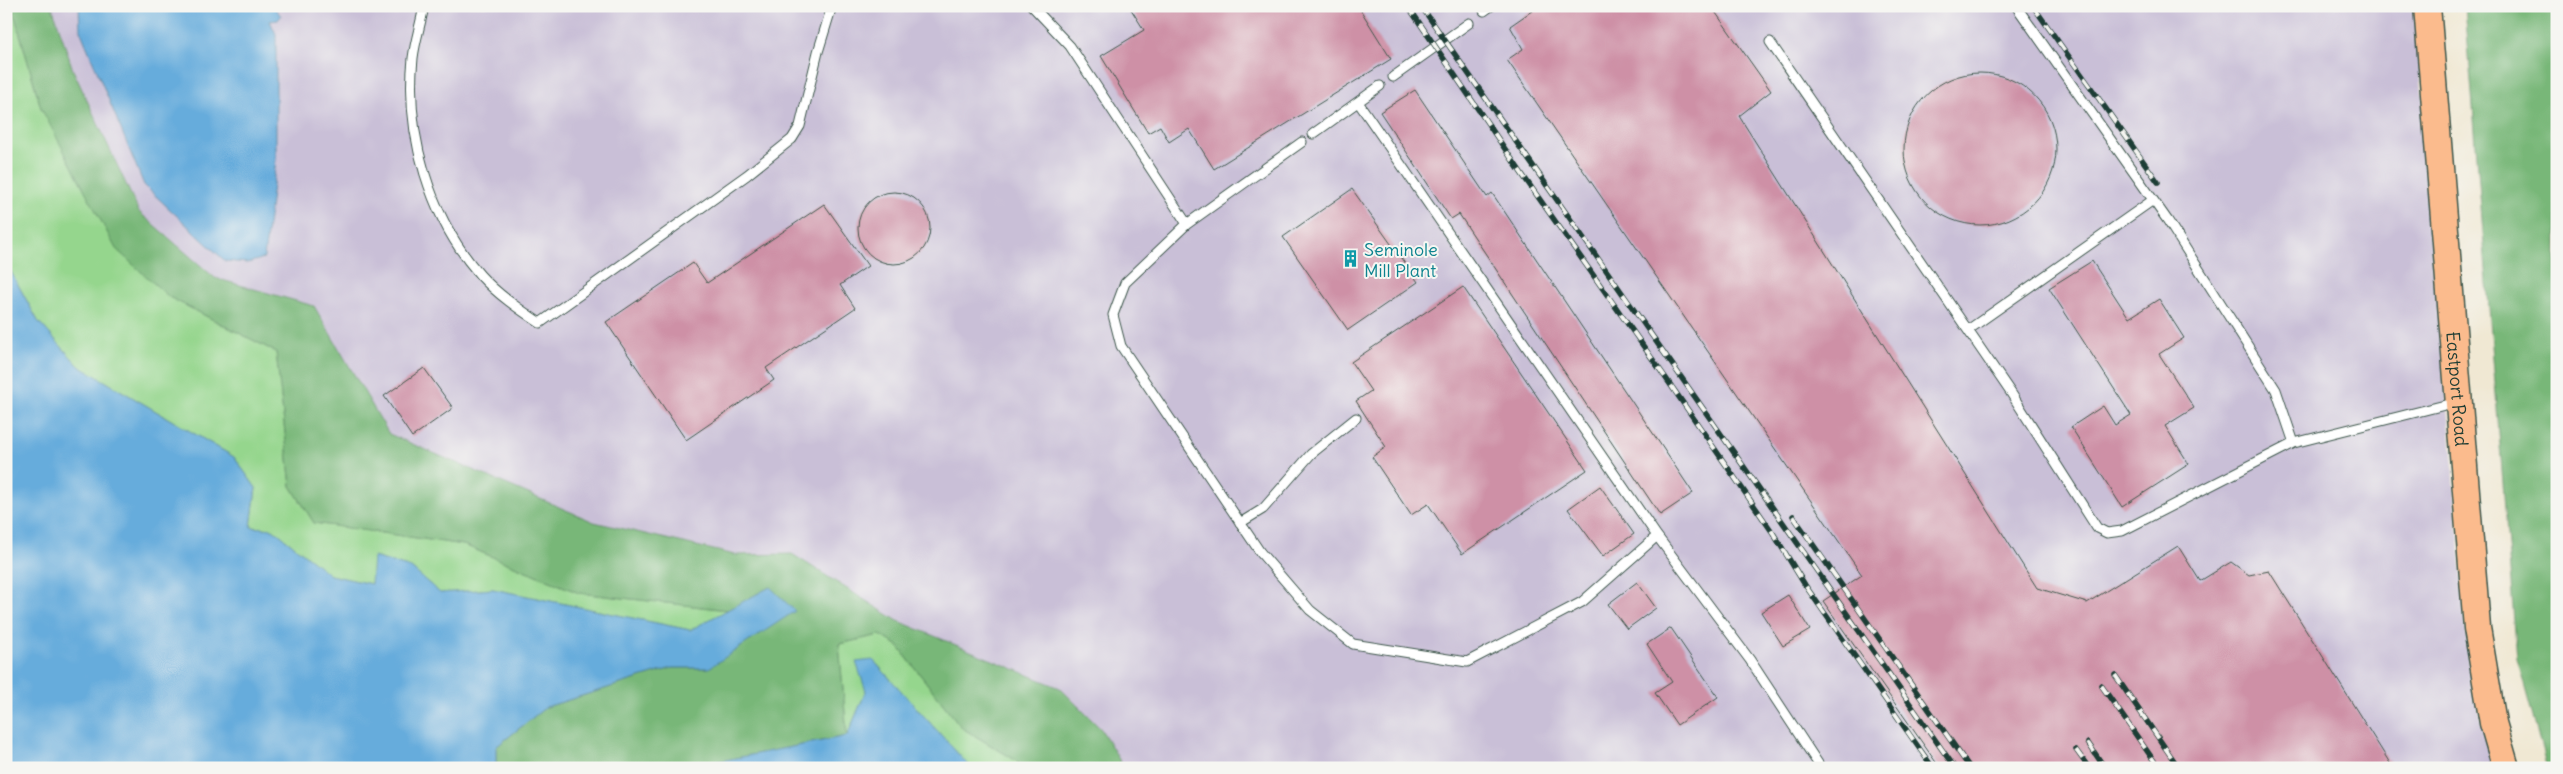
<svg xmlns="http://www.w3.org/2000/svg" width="2563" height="774" font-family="Delius,sans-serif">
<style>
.industrial{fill:#c9bfd7}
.green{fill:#95d68d;stroke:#5a8a60}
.forest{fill:#78b778;stroke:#4c7a56}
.water{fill:#66acdc;stroke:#427488}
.building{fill:#ce90a6}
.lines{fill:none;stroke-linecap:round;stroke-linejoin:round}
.service-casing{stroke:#3e574c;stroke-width:11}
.primary-casing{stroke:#3e574c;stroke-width:29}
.service{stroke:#fff;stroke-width:9}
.primary{stroke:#fbbb8d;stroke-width:26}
.rail-casing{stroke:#1f3d34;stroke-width:5.5}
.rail{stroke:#f6f6f2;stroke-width:4;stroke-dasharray:11;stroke-linecap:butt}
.labels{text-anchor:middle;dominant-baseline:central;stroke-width:4;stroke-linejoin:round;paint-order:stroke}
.culture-label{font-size:18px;fill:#0d838f;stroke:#f6f6f2;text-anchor:start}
.street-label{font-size:18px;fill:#1f3d34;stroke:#f6f6f2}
</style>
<rect width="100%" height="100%" fill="#f6f6f2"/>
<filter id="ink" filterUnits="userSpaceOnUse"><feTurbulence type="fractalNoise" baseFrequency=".02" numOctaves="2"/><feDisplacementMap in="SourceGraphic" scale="10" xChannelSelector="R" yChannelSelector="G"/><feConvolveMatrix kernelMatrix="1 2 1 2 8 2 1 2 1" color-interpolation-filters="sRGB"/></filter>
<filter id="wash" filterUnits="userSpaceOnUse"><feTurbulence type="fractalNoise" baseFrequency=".0096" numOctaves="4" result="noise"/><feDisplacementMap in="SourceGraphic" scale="20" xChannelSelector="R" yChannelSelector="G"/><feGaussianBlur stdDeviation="1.12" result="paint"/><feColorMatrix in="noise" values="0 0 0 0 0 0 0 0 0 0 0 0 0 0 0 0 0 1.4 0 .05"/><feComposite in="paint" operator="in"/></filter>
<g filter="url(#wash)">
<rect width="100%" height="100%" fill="#f0e8d3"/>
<path class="industrial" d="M 52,6 L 2415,6 L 2469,662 L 2485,738 L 2496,768 L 1124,768 L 1101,729 L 1059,688 L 898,621 L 792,554 L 735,555 L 594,522 L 389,434 L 314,306 L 215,278 L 139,212 L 73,70 Z"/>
<path class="green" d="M 6,6 L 12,6 L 41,108 L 169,297 L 276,352 L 291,486 L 314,523 L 464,545 L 579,593 L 728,610 L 690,630 L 493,589 L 440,593 L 411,568 L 374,557 L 371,584 L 330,575 L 273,529 L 251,527 L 256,488 L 234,457 L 79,366 L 38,321 L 6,263 Z
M 880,635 L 897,645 L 962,728 L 1017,761 L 1020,768 L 971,768 L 873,660 L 866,691 L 847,736 L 839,644 Z"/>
<path class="forest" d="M 12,6 L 52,6 L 73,70 L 139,212 L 215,278 L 314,306 L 389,434 L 594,522 L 735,555 L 792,554 L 898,621 L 1060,688 L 1101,729 L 1124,768 L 1020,768 L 1017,761 L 962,728 L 897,645 L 880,635 L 839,644 L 847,736 L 685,768 L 496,768 L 496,747 L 546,707 L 672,668 L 709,668 L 770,587 L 728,610 L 579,593 L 464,545 L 314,523 L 291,486 L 276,352 L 169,297 L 116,249 L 41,108 Z
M 2465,6 L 2557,6 L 2557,768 L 2547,768 L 2517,659 Z"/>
<path class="water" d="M 79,6 L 274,6 L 281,16 L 278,20 L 270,21 L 276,34 L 276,160 L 264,258 L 248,263 L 225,261 L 144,185 L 80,30 Z
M 6,263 L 38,321 L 79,366 L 234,457 L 256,488 L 251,527 L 273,529 L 330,575 L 371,584 L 373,557 L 411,568 L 440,593 L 493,589 L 690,630 L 770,587 L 795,611 L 709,668 L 672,668 L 546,707 L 496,747 L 496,768 L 6,768 Z
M 873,660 L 971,768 L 685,768 L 847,736 L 866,691 L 856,662 Z"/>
<g id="blocks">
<path class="building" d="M 1129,6 L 1358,6 L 1391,59 L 1214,169 L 1189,129 L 1169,142 L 1160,126 L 1148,133 L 1101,56 L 1144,30 Z
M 1539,6 L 1711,6 L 1771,91 L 1739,116 L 2037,588 L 2087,603 L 2178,546 L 2200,581 L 2231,562 L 2249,575 L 2269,571 L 2393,768 L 1940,768 L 1823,601 L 1862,575 L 1507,60 L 1523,49 L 1510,26 Z
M1904 149a76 76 0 1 1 152 0a76 76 0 1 1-152 0Z
M 1415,90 L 1487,197 L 1492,193 L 1693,493 L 1660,515 L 1459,214 L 1451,219 L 1380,112 Z
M 1352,189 L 1418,282 L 1348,330 L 1283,237 Z
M858 228a36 36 0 1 1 72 0a36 36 0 1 1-72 0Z
M 824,204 L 868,266 L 840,285 L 855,308 L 766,368 L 774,380 L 686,440 L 606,322 L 693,263 L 707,283 Z
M 2092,261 L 2129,318 L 2159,299 L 2184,338 L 2159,354 L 2194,408 L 2165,426 L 2189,464 L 2122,507 L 2071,427 L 2103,406 L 2115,425 L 2131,415 L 2049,288 Z
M 1463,287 L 1587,470 L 1462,554 L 1428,504 L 1411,515 L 1372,457 L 1386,447 L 1356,401 L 1371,391 L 1351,362 Z
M 424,368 L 453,408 L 412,437 L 384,396 Z
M 1600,486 L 1634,534 L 1603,556 L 1568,509 Z
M 1637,582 L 1656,608 L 1627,629 L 1608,604 Z
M 1788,595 L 1810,630 L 1783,646 L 1761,612 Z
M 1671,628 L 1718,697 L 1677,725 L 1655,693 L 1672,682 L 1647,644 Z"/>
</g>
</g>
<g filter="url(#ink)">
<use href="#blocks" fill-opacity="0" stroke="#3e574c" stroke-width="1"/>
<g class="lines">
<defs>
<path id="service" d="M 424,6 C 421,23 415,41 413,58 C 405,134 430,218 480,275 C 497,294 519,309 540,323 L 747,175 L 792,139 L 800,126 L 818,52 L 832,6
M 1032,6 L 1070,46 L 1187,224 L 1302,142
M 2016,6 L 2168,221 L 2276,390 L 2294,443 L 2457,402
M 1484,11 L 1491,6
M 1770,42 L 2011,393 L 2097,528 L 2107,533 L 2122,531 L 2294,443
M 1393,77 L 1469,23
M 1358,102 L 1657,536
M 1313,134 L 1380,86
M 1187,224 L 1125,283 L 1113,315 L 1121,346 L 1260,552 L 1310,610 L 1353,644 L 1467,662 L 1582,602 L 1657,536 L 1750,660 L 1821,768
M 1968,330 L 2153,200
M 1240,523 L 1263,509 L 1311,454 L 1356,418"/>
<g id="primary">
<path id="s1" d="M 2427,6 L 2477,628 L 2493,723 L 2506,768"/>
</g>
</defs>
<use href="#service" class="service-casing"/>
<use href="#primary" class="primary-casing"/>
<use href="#service" class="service"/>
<use href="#primary" class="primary"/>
<defs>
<path id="rail" d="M 1408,6 L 1524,177 L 1663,374 L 1773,533 L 1805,585 L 1933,768
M 1421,6 L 1955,768
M 2033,6 L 2158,182
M 1793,516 L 1970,768
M 2115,675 L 2179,768
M 2101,685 L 2159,768
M 2088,743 L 2105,768
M 2076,750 L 2089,768"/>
</defs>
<use href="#rail" class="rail-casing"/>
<use href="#rail" class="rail"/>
</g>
</g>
<defs>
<symbol id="building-bare" viewBox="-9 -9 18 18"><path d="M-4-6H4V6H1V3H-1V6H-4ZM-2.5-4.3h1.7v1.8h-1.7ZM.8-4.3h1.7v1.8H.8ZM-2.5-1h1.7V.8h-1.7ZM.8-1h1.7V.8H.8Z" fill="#0f9aa8" stroke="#f6f6f2" stroke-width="2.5" paint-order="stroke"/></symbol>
</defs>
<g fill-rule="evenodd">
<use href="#building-bare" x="1338" y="246" width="25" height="25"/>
</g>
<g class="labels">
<g class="culture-label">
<text x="1364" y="249">Seminole<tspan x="1364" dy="21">Mill Plant</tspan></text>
</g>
<g class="street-label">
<text stroke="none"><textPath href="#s1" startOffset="384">Eastport Road</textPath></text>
</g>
</g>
<rect width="2563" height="774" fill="none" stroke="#f6f6f2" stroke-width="25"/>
</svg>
